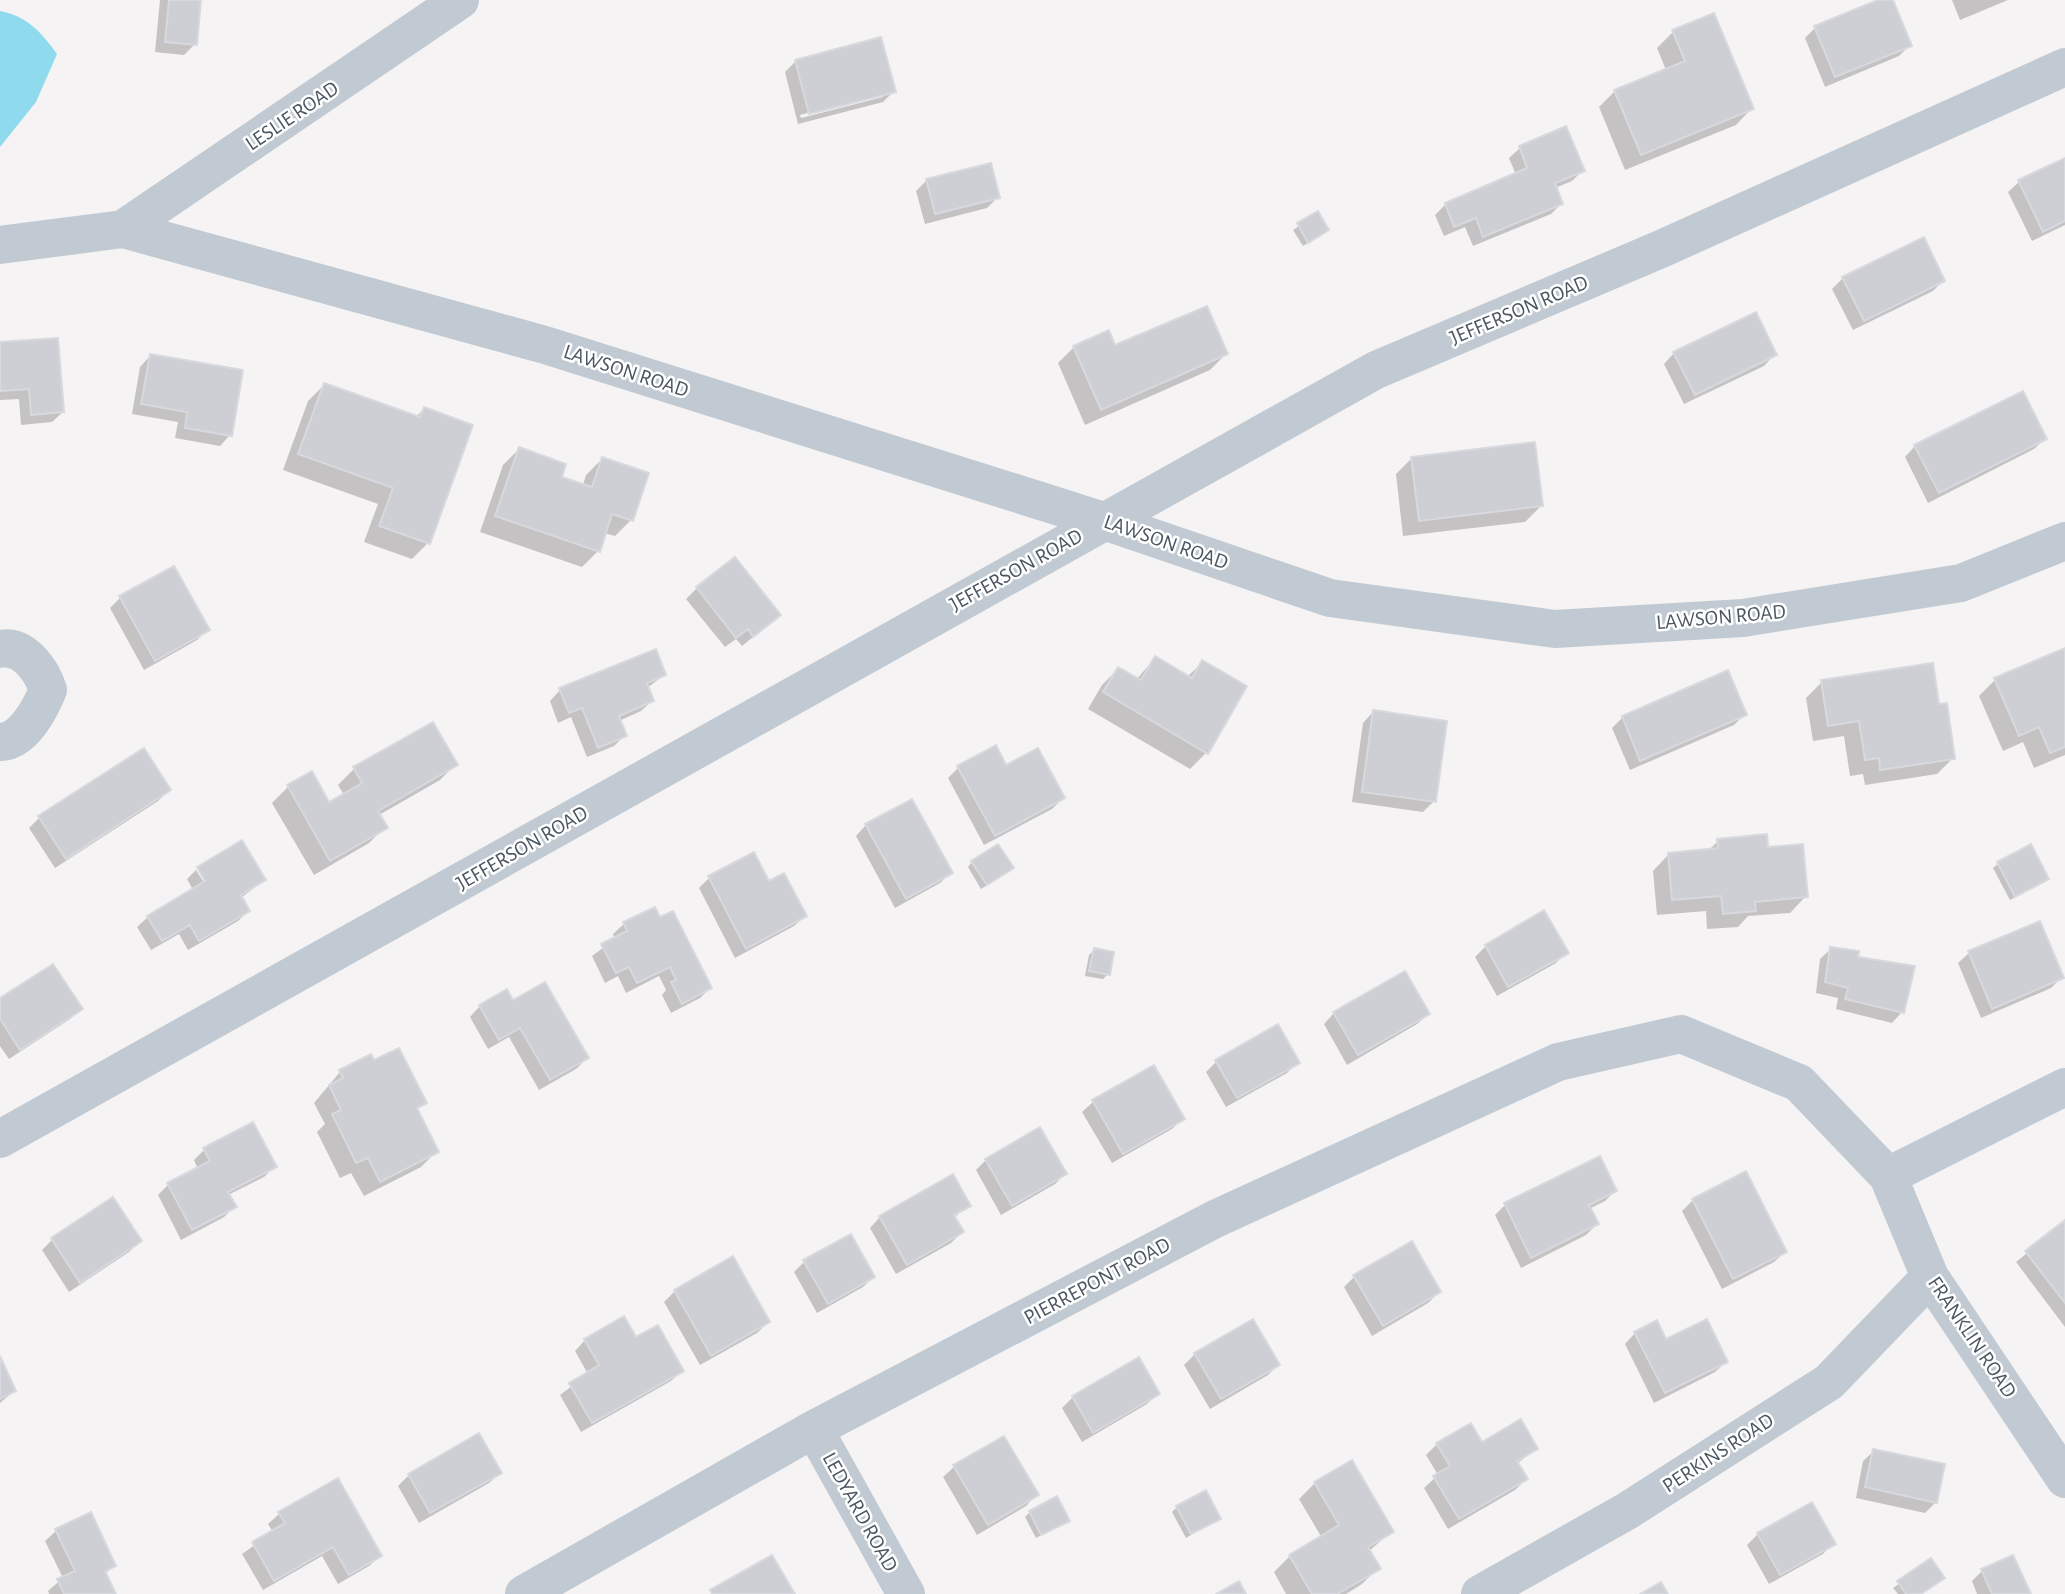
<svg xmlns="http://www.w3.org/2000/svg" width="2065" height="1594" font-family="'Alegreya Sans',sans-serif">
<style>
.water{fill:#90daee}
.shadow{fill:#0003;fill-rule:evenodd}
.building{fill:#cdcfd5;stroke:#d7d9de;stroke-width:2}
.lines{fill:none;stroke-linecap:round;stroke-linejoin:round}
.minor{stroke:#c1cad2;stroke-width:38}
.labels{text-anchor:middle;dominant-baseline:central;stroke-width:5;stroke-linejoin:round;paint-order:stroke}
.street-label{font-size:21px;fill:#4a5661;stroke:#fff}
</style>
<rect width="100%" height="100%" fill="#f5f3f3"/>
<path class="water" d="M 0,11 C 27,16 41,32 57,54 L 36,102 L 0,147 Z"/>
<path class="shadow" d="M 160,0 L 199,0 L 195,44 L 184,55 L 155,52 Z
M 1883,0 L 1891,0 L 1910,45 L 1899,56 L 1825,87 L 1805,38 L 1815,28 Z
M 1952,0 L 2008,0 L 1960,20 Z
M 1673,32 L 1752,108 L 1736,125 L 1625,170 L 1599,107 L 1615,91 L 1666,70 L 1657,48 Z
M 796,61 L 894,91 L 883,102 L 798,124 L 785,72 ZM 883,93 L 883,97 L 801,118 L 800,115 Z
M 1565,129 L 1583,170 L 1572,181 L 1555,188 L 1561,204 L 1551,214 L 1473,246 L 1465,227 L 1444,236 L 1435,215 L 1446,204 L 1516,175 L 1509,158 L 1520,148 Z
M 2065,160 L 2065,225 L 2032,241 L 2008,192 L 2019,182 Z
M 927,180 L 998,197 L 987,208 L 925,224 L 916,191 Z
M 1317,214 L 1327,230 L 1303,246 L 1293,230 Z
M 1843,278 L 1943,281 L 1933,291 L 1853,330 L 1832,289 Z
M 0,344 L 63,412 L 52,422 L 21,425 L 19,399 L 0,400 Z
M 1074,347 L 1115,348 L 1226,354 L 1210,370 L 1085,425 L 1058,363 Z
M 1674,353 L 1774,355 L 1764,366 L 1684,404 L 1664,364 Z
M 150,356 L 230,435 L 220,446 L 175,438 L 178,422 L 132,414 L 140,367 Z
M 324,385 L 416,417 L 424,409 L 428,543 L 412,559 L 364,542 L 378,504 L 283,470 L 308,401 Z
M 2045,439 L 2034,449 L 1928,503 L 1905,457 L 1915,446 Z
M 519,449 L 560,478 L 583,485 L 586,475 L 602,459 L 631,520 L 615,536 L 604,533 L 598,551 L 582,567 L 480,532 L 503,465 Z
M 1412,458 L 1541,506 L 1525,522 L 1403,536 L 1396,474 Z
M 697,588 L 768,625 L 742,646 L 736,639 L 725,647 L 686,599 Z
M 120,598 L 208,629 L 197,640 L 144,670 L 110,608 Z
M 2065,650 L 2065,755 L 2034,768 L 2023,742 L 2003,751 L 1979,696 L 1995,680 Z
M 1155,658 L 1187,677 L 1203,662 L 1206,753 L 1190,769 L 1088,709 L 1102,685 L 1118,669 L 1136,680 Z
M 1727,672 L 1745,714 L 1734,725 L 1630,770 L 1612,728 L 1623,717 Z
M 664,675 L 647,688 L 652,701 L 641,711 L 619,721 L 625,735 L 614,746 L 587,757 L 571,717 L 558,723 L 550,701 L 560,690 Z
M 1822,682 L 1938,706 L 1953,758 L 1937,774 L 1865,785 L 1863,774 L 1850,776 L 1844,736 L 1813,741 L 1806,698 Z
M 1373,712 L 1434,801 L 1423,812 L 1352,802 L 1363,723 Z
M 456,764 L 440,780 L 379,815 L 385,827 L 369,843 L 314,875 L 272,803 L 288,787 L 329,804 L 344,795 L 338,785 L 354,769 Z
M 1005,767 L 1063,798 L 1052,809 L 984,845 L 948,778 L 958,768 Z
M 169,790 L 158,801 L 55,868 L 29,828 L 39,818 Z
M 866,825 L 951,873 L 940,883 L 895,908 L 856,836 Z
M 1718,841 L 1766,849 L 1806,896 L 1790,913 L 1748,916 L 1738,927 L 1707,929 L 1706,911 L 1657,915 L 1653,871 L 1669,854 L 1708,851 Z
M 242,842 L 264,880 L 241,898 L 248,911 L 238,921 L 188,950 L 179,934 L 151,950 L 137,927 L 148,917 L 193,890 L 187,879 L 196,870 L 208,889 L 211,888 L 197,869 Z
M 972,862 L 1006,873 L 981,889 L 968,867 Z
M 1998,864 L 2047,879 L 2010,900 L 1993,868 Z
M 709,878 L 805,916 L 794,926 L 735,958 L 699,888 Z
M 654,909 L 710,988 L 700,998 L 671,1013 L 662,995 L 666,990 L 659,976 L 626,993 L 618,976 L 605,983 L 592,956 L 615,939 L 613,934 L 624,924 Z
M 1544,913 L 1566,952 L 1556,963 L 1497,996 L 1475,957 L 1486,946 Z
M 2039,923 L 2062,977 L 2051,988 L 1981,1018 L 1958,963 L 1969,953 Z
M 1831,949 L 1856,959 L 1902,1012 L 1892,1023 L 1836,1009 L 1838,998 L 1816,993 L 1820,959 Z
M 1094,950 L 1108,974 L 1103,979 L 1085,976 L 1089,955 Z
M 0,1000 L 80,1009 L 70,1019 L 9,1059 L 0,1046 Z
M 513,1002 L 587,1058 L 576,1069 L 539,1090 L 509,1037 L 488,1049 L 470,1017 L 480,1006 Z
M 1334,1013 L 1428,1014 L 1417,1024 L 1347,1065 L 1324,1024 Z
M 1216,1062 L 1298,1062 L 1287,1073 L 1226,1107 L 1206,1072 Z
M 373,1063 L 425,1102 L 416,1111 L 437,1151 L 421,1167 L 364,1196 L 351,1173 L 340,1178 L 317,1132 L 325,1124 L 314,1103 L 340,1072 Z
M 1153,1068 L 1182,1119 L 1172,1129 L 1112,1163 L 1082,1112 L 1093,1102 Z
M 204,1150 L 274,1167 L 264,1177 L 228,1195 L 235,1206 L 224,1217 L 181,1240 L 158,1195 L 168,1185 L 198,1169 L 194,1160 Z
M 986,1160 L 1065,1174 L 1055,1184 L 1001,1215 L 976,1170 Z
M 1615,1191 L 1605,1201 L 1589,1209 L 1597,1224 L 1586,1235 L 1521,1268 L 1495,1215 L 1505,1205 Z
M 1693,1200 L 1785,1252 L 1774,1262 L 1722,1289 L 1682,1211 Z
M 968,1205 L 954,1218 L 962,1232 L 951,1243 L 896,1274 L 870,1228 L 880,1217 Z
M 2065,1222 L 2065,1327 L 2016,1262 Z
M 52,1240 L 140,1241 L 129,1252 L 69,1292 L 42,1250 Z
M 732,1258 L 768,1322 L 757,1333 L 700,1365 L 664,1302 L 675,1291 Z
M 804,1262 L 873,1277 L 863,1287 L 817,1313 L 794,1272 Z
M 1354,1277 L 1439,1292 L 1428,1303 L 1372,1336 L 1344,1287 Z
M 1635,1333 L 1666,1342 L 1726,1362 L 1715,1372 L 1654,1403 L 1625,1344 Z
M 585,1340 L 636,1340 L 682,1371 L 671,1381 L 581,1432 L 560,1395 L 588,1374 L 575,1351 Z
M 1195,1354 L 1278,1365 L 1268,1375 L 1210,1409 L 1184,1365 Z
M 0,1360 L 14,1391 L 0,1403 Z
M 1158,1393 L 1147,1404 L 1082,1442 L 1062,1408 L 1073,1397 Z
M 479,1436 L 500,1473 L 489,1483 L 419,1523 L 398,1486 L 409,1475 Z
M 1003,1438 L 1036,1495 L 1026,1506 L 977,1535 L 943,1477 L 954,1467 Z
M 1437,1444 L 1481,1444 L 1536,1448 L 1517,1464 L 1526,1479 L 1515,1490 L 1448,1529 L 1424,1488 L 1438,1475 L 1426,1455 Z
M 1874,1451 L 1936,1502 L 1925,1513 L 1856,1498 L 1863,1461 Z
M 337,1481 L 380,1556 L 369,1566 L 338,1584 L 322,1556 L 263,1590 L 242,1554 L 273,1532 L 268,1524 L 279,1514 Z
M 1315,1483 L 1392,1531 L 1368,1552 L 1378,1568 L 1362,1584 L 1346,1594 L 1286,1594 L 1274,1572 L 1290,1556 L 1322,1538 L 1299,1499 Z
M 1177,1507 L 1219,1518 L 1186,1538 L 1172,1512 Z
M 1030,1512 L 1068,1521 L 1036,1538 L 1025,1517 Z
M 56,1531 L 114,1565 L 105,1574 L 114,1594 L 49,1594 L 48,1591 L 63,1578 L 45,1541 Z
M 1758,1534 L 1833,1543 L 1823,1554 L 1769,1584 L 1747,1545 Z
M 1931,1561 L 1920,1594 L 1898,1594 L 1893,1588 Z
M 1982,1571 L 2029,1594 L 1977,1594 L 1972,1581 Z"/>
<path class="building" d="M 169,0 L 201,0 L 197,45 L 165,42 Z
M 1878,0 L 1893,0 L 1912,46 L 1835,77 L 1814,26 Z
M 1714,13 L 1754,109 L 1641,155 L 1614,90 L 1685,61 L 1672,30 Z
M 881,37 L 896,92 L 809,114 L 795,60 Z
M 1566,126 L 1585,171 L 1555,183 L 1563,204 L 1483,237 L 1476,218 L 1454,227 L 1445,203 L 1527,168 L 1519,146 Z
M 2065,158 L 2065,221 L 2043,232 L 2018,180 Z
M 991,163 L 1000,198 L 935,214 L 926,179 Z
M 1318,211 L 1329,230 L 1308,243 L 1297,223 Z
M 1924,237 L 1945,281 L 1864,321 L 1842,277 Z
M 1207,306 L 1228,354 L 1101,410 L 1073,346 L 1109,330 L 1115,345 Z
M 1756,312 L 1777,355 L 1695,395 L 1673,352 Z
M 58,338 L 64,412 L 31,415 L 29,389 L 0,391 L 0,342 Z
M 150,354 L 243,370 L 232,436 L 185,428 L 187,412 L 141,404 Z
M 324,383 L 420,417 L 424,407 L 473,425 L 430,544 L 379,526 L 393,488 L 298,454 Z
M 2023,391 L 2047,439 L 1939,493 L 1914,445 Z
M 1535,442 L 1543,506 L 1419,521 L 1411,457 Z
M 519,447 L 566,464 L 562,477 L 592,487 L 602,457 L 649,473 L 633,521 L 612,514 L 600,552 L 495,516 Z
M 735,557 L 781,615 L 753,637 L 748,629 L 736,638 L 696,587 Z
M 174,566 L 210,630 L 155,661 L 119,596 Z
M 2065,648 L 2065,747 L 2050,753 L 2039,727 L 2019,736 L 1994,678 Z
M 656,649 L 666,675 L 647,683 L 654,701 L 619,716 L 627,736 L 598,748 L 582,708 L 569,713 L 559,688 Z
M 1155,656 L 1192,678 L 1202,660 L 1247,686 L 1208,754 L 1103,692 L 1118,667 L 1141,680 Z
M 1933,663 L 1939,704 L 1947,703 L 1955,759 L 1880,770 L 1879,758 L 1865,760 L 1859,721 L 1828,726 L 1821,680 Z
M 1728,670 L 1747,715 L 1640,761 L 1622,716 Z
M 1373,710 L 1447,721 L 1436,802 L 1362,792 Z
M 433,722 L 458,765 L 378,811 L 388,828 L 330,861 L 287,785 L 312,771 L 329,802 L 362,783 L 353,767 Z
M 996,745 L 1006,765 L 1038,748 L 1065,798 L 995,836 L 957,766 Z
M 144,748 L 171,790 L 66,859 L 38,816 Z
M 912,799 L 953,873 L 906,899 L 865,824 Z
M 1767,834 L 1768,847 L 1803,844 L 1808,897 L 1755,902 L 1756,911 L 1723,914 L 1721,896 L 1672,900 L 1668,853 L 1718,848 L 1717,839 Z
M 242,840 L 266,880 L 241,895 L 250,911 L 199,941 L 190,925 L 162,941 L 147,916 L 205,881 L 197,867 Z
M 998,844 L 1014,868 L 987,885 L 971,861 Z
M 2031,844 L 2049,879 L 2015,897 L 1997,862 Z
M 754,852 L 769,881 L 784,873 L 807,916 L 746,949 L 708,876 Z
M 655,907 L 660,917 L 673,911 L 712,988 L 682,1004 L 671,982 L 676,980 L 670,967 L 637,983 L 629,967 L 616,973 L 601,944 L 627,931 L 623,922 Z
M 1544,910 L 1569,953 L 1508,987 L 1485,945 Z
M 2040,921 L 2064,978 L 1992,1009 L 1968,951 Z
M 1830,947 L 1859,951 L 1858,957 L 1915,966 L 1904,1013 L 1845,999 L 1848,988 L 1825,982 Z
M 1094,948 L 1114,952 L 1110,975 L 1089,971 Z
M 53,964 L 83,1009 L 20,1050 L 0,1019 L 0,998 Z
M 1405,971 L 1430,1014 L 1358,1055 L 1333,1012 Z
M 545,982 L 589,1058 L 550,1080 L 520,1028 L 499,1040 L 479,1005 L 507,989 L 513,1000 Z
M 1278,1024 L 1300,1063 L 1237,1098 L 1215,1060 Z
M 399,1048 L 427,1103 L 417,1108 L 439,1152 L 380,1182 L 368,1158 L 356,1163 L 332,1114 L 341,1110 L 329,1085 L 343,1078 L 339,1070 L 371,1054 L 374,1060 Z
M 1154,1065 L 1185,1119 L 1123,1154 L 1092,1100 Z
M 253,1122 L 277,1167 L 228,1192 L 237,1207 L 192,1230 L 167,1183 L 210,1161 L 203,1148 Z
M 1040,1127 L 1067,1174 L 1012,1206 L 985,1159 Z
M 1600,1156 L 1617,1191 L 1589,1205 L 1599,1224 L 1531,1258 L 1504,1203 Z
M 1746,1171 L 1787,1252 L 1733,1279 L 1692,1199 Z
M 953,1174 L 971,1206 L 954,1215 L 964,1232 L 907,1265 L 879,1216 Z
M 113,1197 L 142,1241 L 80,1283 L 51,1238 Z
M 2065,1220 L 2065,1303 L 2025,1251 Z
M 851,1234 L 875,1277 L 828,1304 L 803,1260 Z
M 1412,1241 L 1441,1292 L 1383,1326 L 1353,1275 Z
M 733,1256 L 770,1322 L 711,1356 L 674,1290 Z
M 624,1316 L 636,1337 L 658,1325 L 684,1371 L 592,1423 L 569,1383 L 599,1365 L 584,1339 Z
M 1253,1319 L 1280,1365 L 1221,1399 L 1194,1353 Z
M 1707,1319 L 1728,1362 L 1665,1393 L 1634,1332 L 1657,1320 L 1666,1339 Z
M 0,1356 L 16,1391 L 0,1399 Z
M 1139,1357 L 1160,1394 L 1093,1433 L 1072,1396 Z
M 1521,1419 L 1538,1449 L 1517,1461 L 1528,1479 L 1459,1519 L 1433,1476 L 1450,1466 L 1436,1443 L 1471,1423 L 1482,1442 Z
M 479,1433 L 502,1473 L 430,1513 L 408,1474 Z
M 1004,1436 L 1039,1495 L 988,1525 L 953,1465 Z
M 1873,1449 L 1945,1464 L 1937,1503 L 1865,1487 Z
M 1352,1460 L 1394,1532 L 1368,1547 L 1381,1569 L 1337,1594 L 1312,1594 L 1289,1555 L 1339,1525 L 1314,1482 Z
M 338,1478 L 382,1556 L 349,1575 L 333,1547 L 274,1581 L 252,1542 L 285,1523 L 278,1512 Z
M 1206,1490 L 1221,1519 L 1191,1534 L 1176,1506 Z
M 1057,1496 L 1070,1521 L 1041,1535 L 1029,1511 Z
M 1812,1502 L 1836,1544 L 1780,1575 L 1757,1533 Z
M 91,1512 L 116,1566 L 105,1571 L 116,1594 L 64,1594 L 57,1579 L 75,1571 L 55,1529 Z
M 772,1555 L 795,1594 L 712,1594 L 710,1590 Z
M 2013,1555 L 2031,1594 L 1992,1594 L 1981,1569 Z
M 1931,1558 L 1945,1578 L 1921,1594 L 1906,1594 L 1897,1581 Z
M 1239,1581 L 1246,1594 L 1216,1594 Z
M 1661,1582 L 1668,1594 L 1640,1594 Z"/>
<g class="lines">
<path class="minor" d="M 123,229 L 460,0
M 0,245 L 123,229 L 545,345 L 1104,521 L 1330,598 L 1555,629 L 1743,618 L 1961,583 L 2065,541
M 0,649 C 24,644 42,671 48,690 C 40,709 23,742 0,742
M 0,1139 L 1376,370 L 1661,249 L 2065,67
M 1888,1176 L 2065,1087
M 814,1429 L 906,1594
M 524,1594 L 814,1429 L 1215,1219 L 1558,1062 L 1681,1034 L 1799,1083 L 1888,1176 L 1930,1277 L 2065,1479
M 1480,1594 L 1627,1511 L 1829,1382 L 1930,1277"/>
</g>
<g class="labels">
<g class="street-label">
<text transform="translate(292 116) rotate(-34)">LESLIE ROAD</text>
<text transform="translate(1519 310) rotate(-23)">JEFFERSON ROAD</text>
<text transform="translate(626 371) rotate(18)">LAWSON ROAD</text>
<text transform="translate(1166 542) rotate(19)">LAWSON ROAD</text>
<text transform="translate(1016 570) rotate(-29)">JEFFERSON ROAD</text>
<text transform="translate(1721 617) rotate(-5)">LAWSON ROAD</text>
<text transform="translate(522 848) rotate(-30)">JEFFERSON ROAD</text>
<text transform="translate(1097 1281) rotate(-28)">PIERREPONT ROAD</text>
<text transform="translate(1972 1337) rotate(56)">FRANKLIN ROAD</text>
<text transform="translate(1718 1453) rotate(-33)">PERKINS ROAD</text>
<text transform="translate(860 1512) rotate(61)">LEDYARD ROAD</text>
</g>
</g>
</svg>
